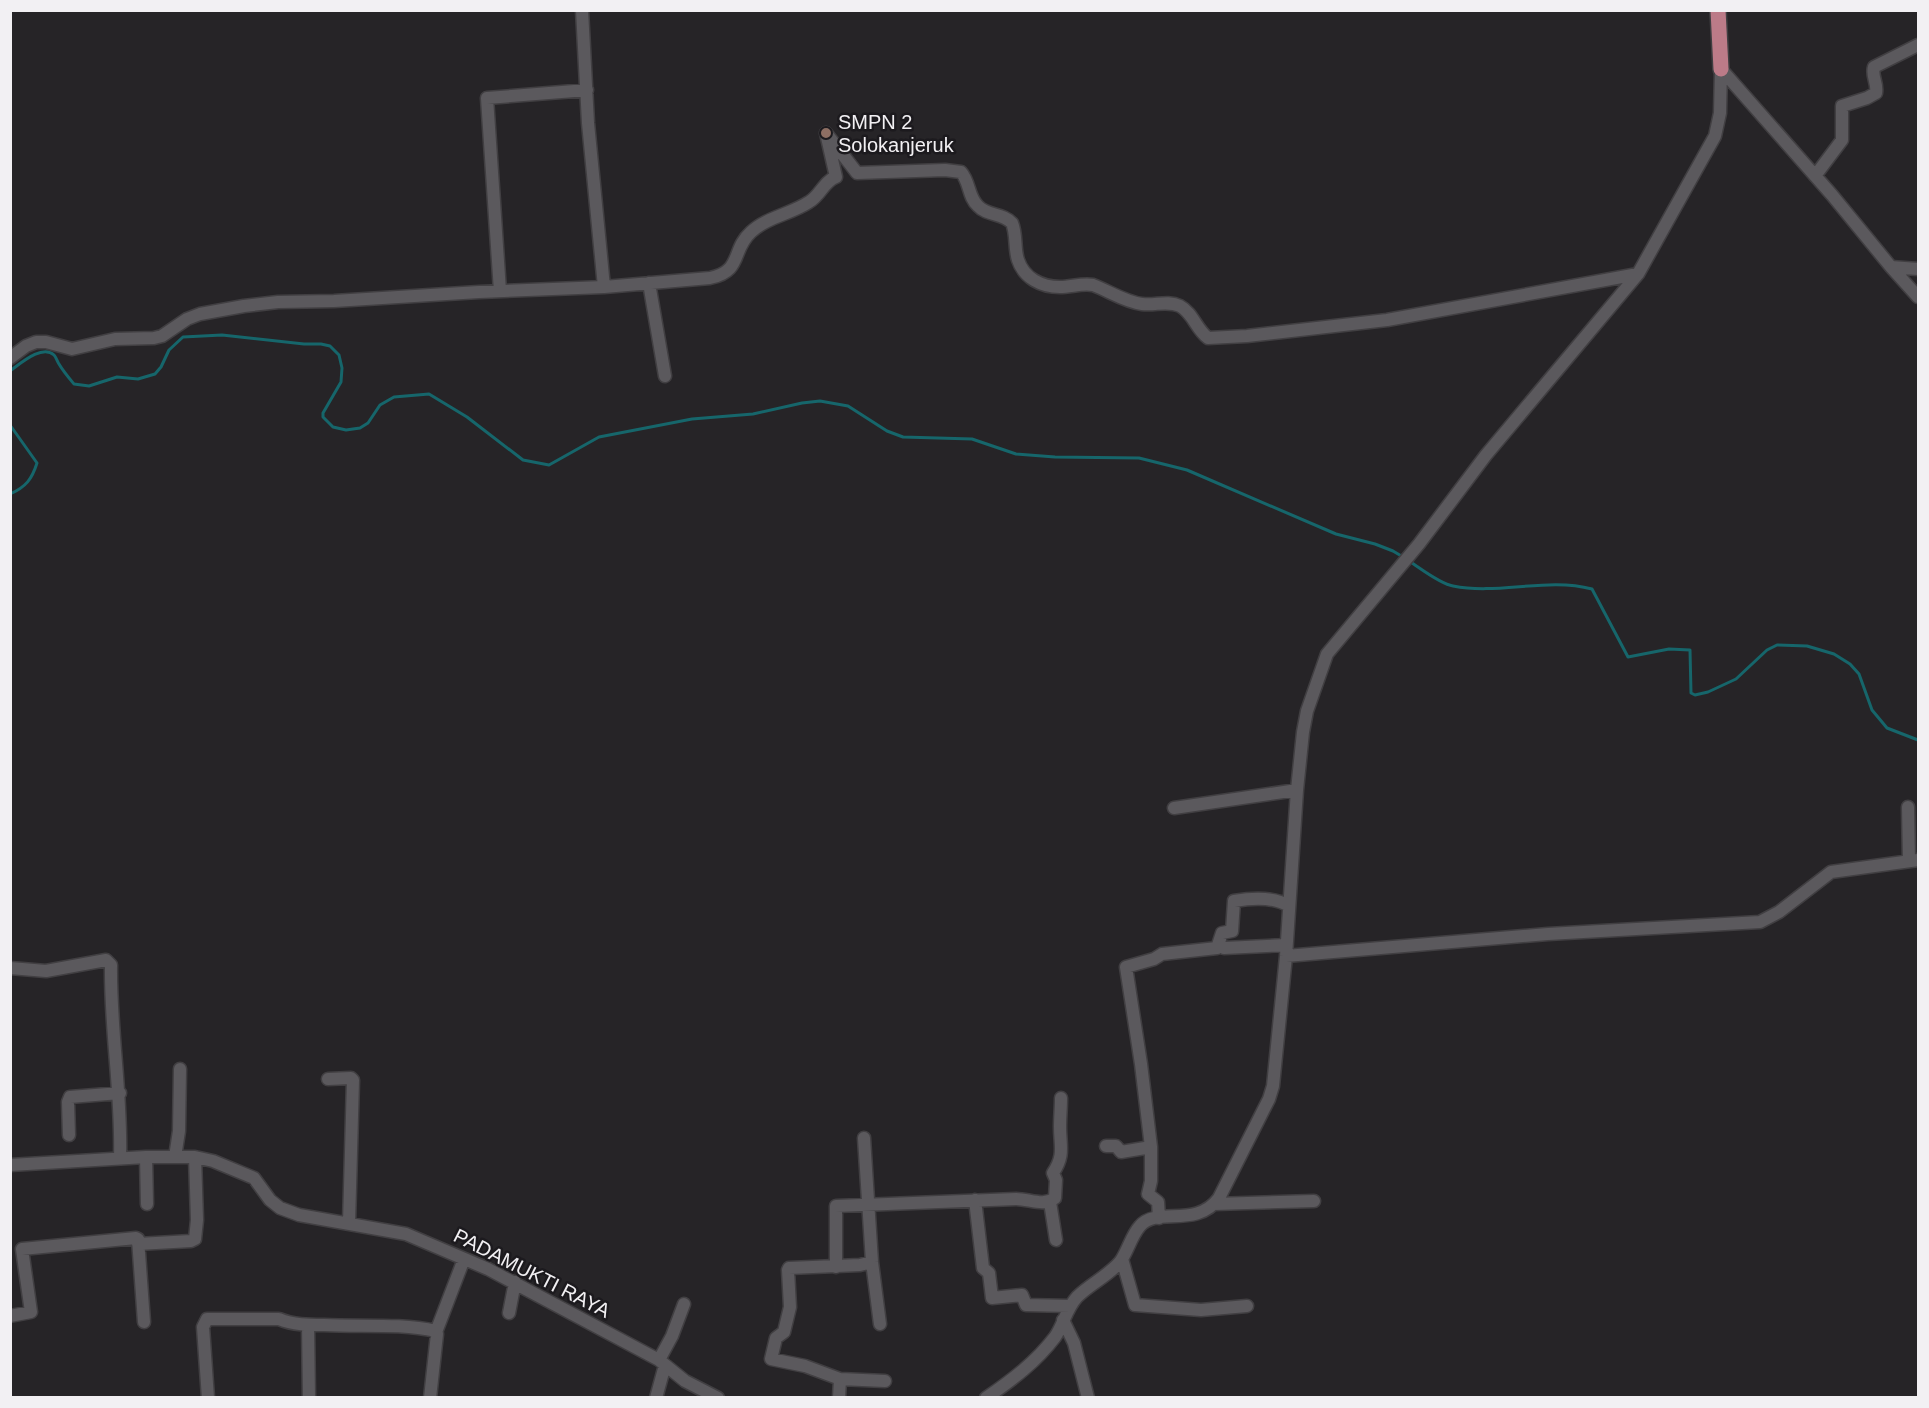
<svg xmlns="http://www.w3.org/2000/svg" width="1929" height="1408" font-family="Arial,sans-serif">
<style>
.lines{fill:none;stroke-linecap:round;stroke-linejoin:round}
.stream{stroke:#16666b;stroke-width:3}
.minor-casing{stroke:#413f42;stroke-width:15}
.major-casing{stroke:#413f42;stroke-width:18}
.minor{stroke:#5b595d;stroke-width:12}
.major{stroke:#bc7b88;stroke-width:15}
.education-dot{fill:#8d6e63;stroke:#1c1a1e;stroke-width:2}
.labels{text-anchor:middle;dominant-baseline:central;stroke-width:5;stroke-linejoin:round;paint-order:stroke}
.poi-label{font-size:20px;fill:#f2f0f3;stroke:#1c1a1e;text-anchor:start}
.street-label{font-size:20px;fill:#f2f0f3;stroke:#1c1a1e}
</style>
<rect width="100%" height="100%" fill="#262427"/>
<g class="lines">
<path class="stream" d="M 10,371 C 20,364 42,344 54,355 C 56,357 58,363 59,364 C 63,371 69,378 74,384 L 89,386 L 117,377 L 138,379 L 155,374 L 161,367 L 169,350 L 183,337 L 222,335 L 304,344 L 321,344 L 330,346 L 339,355 L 342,368 L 341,382 L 323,413 L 323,417 L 333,427 L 346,430 L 360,428 L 368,423 L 380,405 L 394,397 L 429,394 L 467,417 L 523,460 L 549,465 L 599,437 L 692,419 L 753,414 L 802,403 L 820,401 L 848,406 L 887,431 L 903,437 L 972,439 L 1016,454 L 1055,457 L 1139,458 L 1187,470 L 1336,534 L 1375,544 L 1393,551 L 1403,557
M 10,425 L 37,463 C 32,479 26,487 10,494
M 1409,561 C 1420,568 1440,584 1453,586 C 1499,595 1547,577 1592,589 L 1628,657 L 1669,649 L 1690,650 L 1691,693 L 1695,695 L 1708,692 L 1736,679 L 1767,650 L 1777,645 L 1807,646 L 1834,654 L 1850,664 L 1859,674 L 1872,710 L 1887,728 L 1918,740"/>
<defs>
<path id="minor" d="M 582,10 L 588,123 L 604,287
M 1721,69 L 1832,195 L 1891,267 L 1918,297
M 1815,176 L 1842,140 L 1842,106 L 1867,98 L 1876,93 C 1878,83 1871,76 1874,67 L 1918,45
M 1891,267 L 1918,269
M 649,283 L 665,376
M 500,291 L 487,98 L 587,90
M 10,358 L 26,346 L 36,342 L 46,342 L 72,349 L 115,339 L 154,338 L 162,336 L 187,319 L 200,314 L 244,306 L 278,302 L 334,301 L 479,292 L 604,287 L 710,278 C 743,271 731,250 751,232 C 767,217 791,214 809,202 C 820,196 824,181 836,177 L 826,133 L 857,173 L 945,170 L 961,172 C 970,182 968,197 978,206 C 987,216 1003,213 1012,223 C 1017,235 1014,248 1018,260 C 1024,278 1041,287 1060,287 C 1071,287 1082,283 1093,285 C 1109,291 1125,302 1142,304 C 1155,306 1167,300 1180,306 C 1193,313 1196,329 1208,338 L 1247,336 L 1387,320 L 1638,274
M 1908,807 L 1909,861
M 1174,808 L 1297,790
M 1224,948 L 1286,945
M 1286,956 L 1548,934 L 1760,922 L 1779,912 L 1831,872 L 1918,860
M 10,968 L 46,971 L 106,960 L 111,965 C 110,1030 122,1093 120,1158
M 328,1079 L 351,1078 L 353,1080 L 349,1223
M 69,1135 L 68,1102 L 70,1097 L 120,1093
M 864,1138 L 872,1262 L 880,1324
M 1106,1146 L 1116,1146 L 1121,1152 L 1151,1147
M 146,1157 L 147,1204
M 175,1157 L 179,1131 L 180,1069
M 10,1165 L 146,1157 L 195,1157 L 213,1161 L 254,1178 L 270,1200 L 280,1208 L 299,1215 L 406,1234 L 488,1269 L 659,1360 L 685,1381 L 718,1398
M 975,1200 L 983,1268 L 989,1273 L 992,1298 L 1022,1295 L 1026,1305 L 1070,1306
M 1050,1202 L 1056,1240
M 1214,1204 L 1314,1201
M 1159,1218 L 1158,1202 L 1148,1194 L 1151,1181 L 1151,1147 L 1141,1064 L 1126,967 L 1154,959 L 1162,954 L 1217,948 L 1222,933 L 1232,931 L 1234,901 C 1251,898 1273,896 1289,906
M 138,1244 L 191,1241 L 195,1239 L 197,1220 L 195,1157
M 1122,1259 L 1135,1305 L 1201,1310 L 1247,1306
M 836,1267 L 836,1206 L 1016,1199 C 1030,1199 1043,1207 1055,1198 L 1056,1180 L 1053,1173 C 1065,1155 1060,1146 1060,1127 C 1060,1117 1061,1108 1061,1098
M 509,1313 L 515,1282
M 10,1316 L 31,1312 L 22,1249 L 136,1238 L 138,1239 L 144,1322
M 1063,1320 L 1074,1343 L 1088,1398
M 308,1325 L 309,1398
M 436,1332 L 464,1259
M 659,1360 L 672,1336 L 684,1304
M 840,1379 L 885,1381
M 208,1398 L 203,1327 L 207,1319 L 279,1319 C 293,1325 309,1325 324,1325 C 361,1327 399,1323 436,1331 L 437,1334 L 430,1398
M 656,1398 L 665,1365
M 839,1398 L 840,1379 L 805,1366 L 771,1359 L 776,1338 L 784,1332 L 790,1307 L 788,1270 L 789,1268 L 860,1265 L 872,1262
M 986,1398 C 1012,1380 1036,1362 1055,1337 C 1064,1324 1066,1309 1077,1297 C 1090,1284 1108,1276 1120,1262 C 1128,1251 1131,1236 1140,1226 C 1157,1206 1196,1229 1219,1198 L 1269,1099 L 1273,1086 L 1286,956 L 1297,790 L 1303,732 L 1307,711 L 1327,654 L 1419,544 L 1486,455 L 1638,274 L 1715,136 L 1720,113 L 1721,69"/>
<path id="major" d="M 1718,10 L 1721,69"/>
</defs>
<use href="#minor" class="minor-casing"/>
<use href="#major" class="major-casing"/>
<use href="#minor" class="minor"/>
<use href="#major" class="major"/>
</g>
<circle class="education-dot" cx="826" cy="133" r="6"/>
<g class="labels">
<g class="poi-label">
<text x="838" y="122">SMPN 2<tspan x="838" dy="23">Solokanjeruk</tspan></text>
</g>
<g class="street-label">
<text transform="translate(532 1273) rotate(27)">PADAMUKTI RAYA</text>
</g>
</g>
<rect width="1929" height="1408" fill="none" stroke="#f2f0f3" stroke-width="24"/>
</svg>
